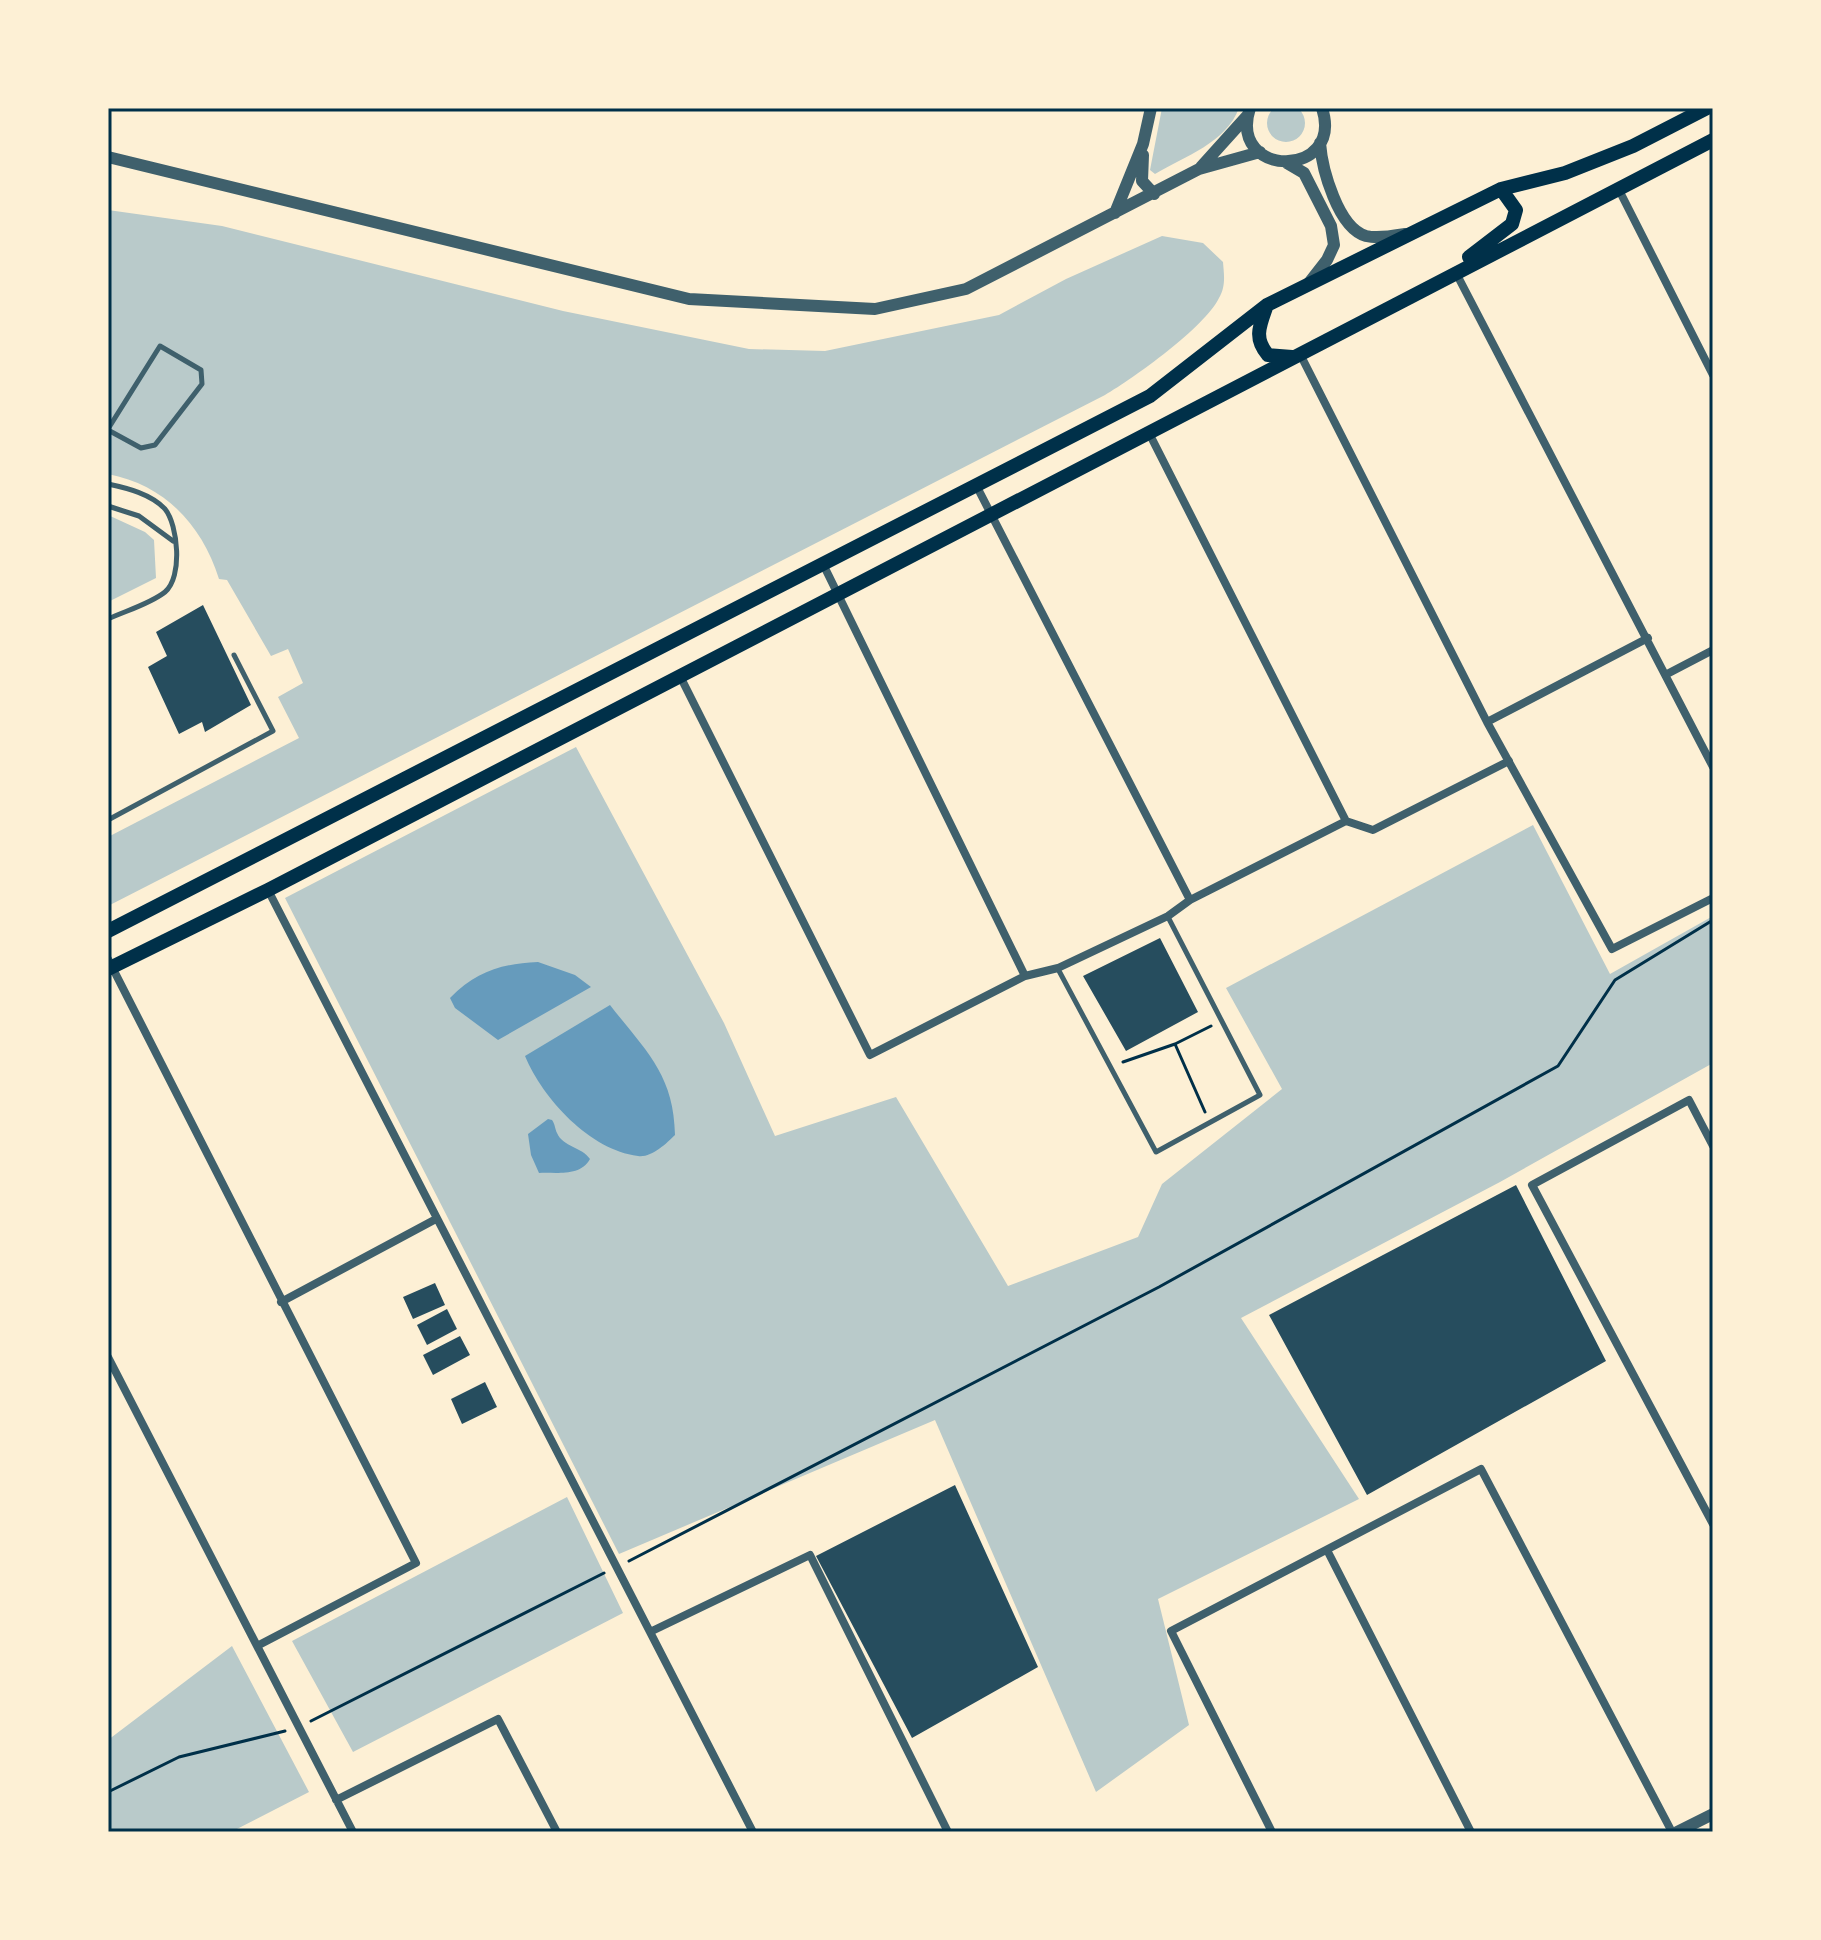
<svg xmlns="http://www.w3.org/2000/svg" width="1821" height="1940" font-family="Arial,sans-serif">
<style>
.green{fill:#b9caca}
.water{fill:#669bbc}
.building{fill:#264d5e}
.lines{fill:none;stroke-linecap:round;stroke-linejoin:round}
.path{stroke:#003049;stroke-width:3}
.service{stroke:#3f606c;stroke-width:5}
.minor{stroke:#3f606c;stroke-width:8}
.tertiary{stroke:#3f606c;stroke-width:12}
.secondary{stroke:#003049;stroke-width:14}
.neatline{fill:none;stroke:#003049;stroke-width:3}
</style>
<rect width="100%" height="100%" fill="#fdf0d5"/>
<path class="green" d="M1267 123a19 19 0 1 1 38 0a19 19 0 1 1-38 0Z
M 1162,108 L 1239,108 C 1226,143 1185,156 1155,174 L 1150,170 Z
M 108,210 L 222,226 L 563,311 L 749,349 L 825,351 L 999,315 L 1066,279 L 1162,236 L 1203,243 L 1223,262 C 1224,275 1226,286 1219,298 C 1205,327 1134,378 1105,395 L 108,906 L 108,837 L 299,738 L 278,697 L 303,683 L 288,649 L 271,656 L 227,580 L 219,579 C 202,525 165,485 108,474 Z
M 108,515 L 145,532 L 154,540 L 156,578 L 108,602 Z
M 576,747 L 724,1023 L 775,1136 L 896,1097 L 1008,1286 L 1138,1237 L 1162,1184 L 1282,1089 L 1226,988 L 1533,825 L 1610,974 L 1713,916 L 1713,1063 L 1500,1182 L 1241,1318 L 1359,1499 L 1158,1599 L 1189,1725 L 1096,1792 L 935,1420 L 619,1554 L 285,898 Z
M 567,1497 L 623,1613 L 353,1752 L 292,1641 Z
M 232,1646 L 309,1792 L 231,1832 L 108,1832 L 108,1740 Z"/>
<path class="water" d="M 538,962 L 575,975 L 591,987 L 498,1040 L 455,1008 L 450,998 C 477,971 501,964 538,962 Z
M 610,1005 C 645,1050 674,1074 675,1135 C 666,1144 651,1158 638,1156 C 590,1150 543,1099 525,1056 Z
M 548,1119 L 552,1120 C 555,1124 555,1129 557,1133 C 563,1147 582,1147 590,1159 C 580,1177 557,1172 539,1173 L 531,1155 L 528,1134 Z"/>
<path class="building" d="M 203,605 L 251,705 L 205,732 L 202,722 L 179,734 L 148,667 L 167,656 L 156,632 Z
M 1160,938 L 1198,1012 L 1126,1051 L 1083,976 Z
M 1516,1185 L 1606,1361 L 1367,1495 L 1269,1315 Z
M 435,1283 L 445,1305 L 413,1319 L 403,1297 Z
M 447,1309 L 457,1329 L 427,1345 L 417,1325 Z
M 460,1336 L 470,1355 L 433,1375 L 423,1355 Z
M 485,1382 L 497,1407 L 462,1424 L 451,1399 Z
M 955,1485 L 1038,1667 L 912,1738 L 816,1556 Z"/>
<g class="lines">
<path class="path" d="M 1175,1044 L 1211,1026
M 1123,1062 L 1175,1044 L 1205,1112
M 629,1561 L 1159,1287 L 1558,1066 L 1615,980 L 1713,920
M 311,1721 L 604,1573
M 108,1792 L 179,1757 L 285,1731"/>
<path class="service" d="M 108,429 L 160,346 L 201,370 L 202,384 L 155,445 L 141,448 L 108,430
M 108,484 C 127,488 151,494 165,509 C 178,525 183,577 165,592 C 150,604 125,611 108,619
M 108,506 L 139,516 L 173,541
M 108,820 L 273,731 L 234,655
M 1058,969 L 1156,1152 L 1260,1095 L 1168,917"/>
<path class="minor" d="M 1619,190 L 1713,375
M 1455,271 L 1713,767
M 1300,354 L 1487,722 L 1612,949 L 1713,898
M 1149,433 L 1346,821
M 976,485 L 1190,900
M 823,564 L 1025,976
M 1667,674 L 1713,650
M 680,676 L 870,1055 L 1025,976 L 1058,968 L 1168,916 L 1190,900 L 1346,821 L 1373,830 L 1509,761
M 1487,722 L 1648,638
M 268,890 L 753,1832
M 108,959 L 416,1563 L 257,1646
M 1713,1146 L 1689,1100 L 1532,1185 L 1713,1524
M 281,1302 L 436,1219
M 108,1357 L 353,1832
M 1327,1550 L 1471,1832
M 652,1631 L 810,1555 L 948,1832
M 336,1800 L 498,1719 L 557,1832
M 1272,1832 L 1171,1631 L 1481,1469 L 1672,1832"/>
<path class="tertiary" d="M 1250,108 C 1227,179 1345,179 1322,108
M 1320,143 C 1322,169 1338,228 1366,236 C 1378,239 1393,236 1405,234
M 1143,155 L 1142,181 L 1154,194
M 108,157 L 689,299 L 875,309 L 966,289 L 1199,169 L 1260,152
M 1287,163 L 1304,173 L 1331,226 L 1334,245 L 1327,260 L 1309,283
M 1201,167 L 1247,116
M 1115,213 L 1143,144 L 1151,108
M 1677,1832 L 1713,1814"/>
<path class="secondary" d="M 1469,257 L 1512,224 L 1516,210 L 1501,189
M 1267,305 C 1260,325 1253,338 1268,355 L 1292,357
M 108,931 L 1150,396 L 1267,305 L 1501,189 L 1565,173 L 1633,146 L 1707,108
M 108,969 L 268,890 L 1713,140"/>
</g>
<rect width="1821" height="1940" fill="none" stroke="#fdf0d5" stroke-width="220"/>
<rect x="110" y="110" width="1601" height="1720" class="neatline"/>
</svg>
